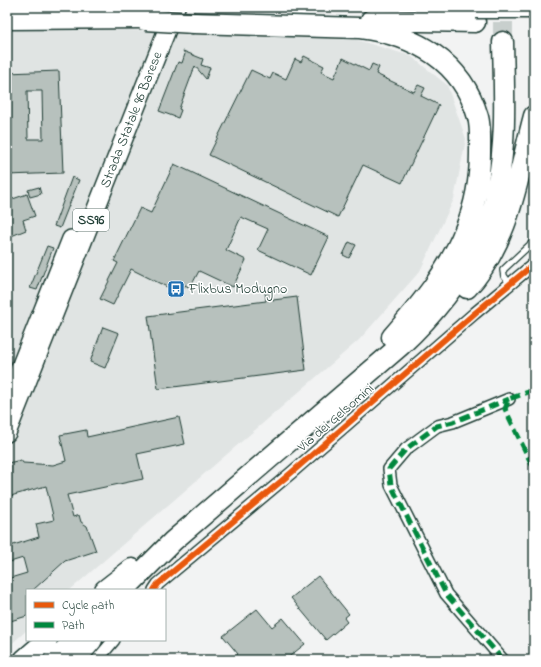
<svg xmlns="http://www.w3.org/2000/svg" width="541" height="667" font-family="'Indie Flower',sans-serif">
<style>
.built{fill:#e0e4e3}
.building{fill:#b7c1bd;stroke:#1f3d34;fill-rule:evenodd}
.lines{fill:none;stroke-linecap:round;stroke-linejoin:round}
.highway-tunnel{stroke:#c8cfcd;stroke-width:20;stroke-dasharray:20 10;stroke-linecap:butt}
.lane-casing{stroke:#1f3d34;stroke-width:8}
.street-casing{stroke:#1f3d34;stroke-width:14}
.primary-casing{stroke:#1f3d34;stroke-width:20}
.highway-casing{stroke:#1f3d34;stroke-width:23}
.lane{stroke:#fff;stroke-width:5.5}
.street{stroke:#fff;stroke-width:11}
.primary{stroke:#fff;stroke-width:17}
.highway{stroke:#fff;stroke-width:20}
.highway-bridge-casing{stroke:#1f3d34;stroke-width:23;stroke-linecap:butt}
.highway-bridge{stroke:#fff;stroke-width:20}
.quiet{stroke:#00873e;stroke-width:5;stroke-dasharray:10 5;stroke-linecap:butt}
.cycleway-casing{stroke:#fff;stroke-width:8}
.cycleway{stroke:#e8590c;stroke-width:6}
.labels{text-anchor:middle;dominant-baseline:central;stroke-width:3;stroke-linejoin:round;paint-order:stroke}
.shield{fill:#fff;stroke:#627771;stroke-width:1}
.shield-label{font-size:13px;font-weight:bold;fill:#1f3d34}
.street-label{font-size:14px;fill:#1f3d34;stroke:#fff}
.poi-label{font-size:14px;fill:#1f3d34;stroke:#fff;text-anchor:start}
</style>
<rect width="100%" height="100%" fill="#f2f3f3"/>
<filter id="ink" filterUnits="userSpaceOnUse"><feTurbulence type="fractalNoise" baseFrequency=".025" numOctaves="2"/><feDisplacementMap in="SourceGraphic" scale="8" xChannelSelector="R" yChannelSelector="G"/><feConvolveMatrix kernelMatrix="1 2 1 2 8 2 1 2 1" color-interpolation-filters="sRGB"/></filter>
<g filter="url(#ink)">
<path class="built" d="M 41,28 L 340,35 L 411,56 L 447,85 L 466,139 L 454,199 L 420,271 L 359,340 L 70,590 L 27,590 L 27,630 L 7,648 L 7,31 Z"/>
<path class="building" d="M 183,51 L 203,59 L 201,65 L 210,68 L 206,79 L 195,66 L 179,109 L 181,110 L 178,118 L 159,111 L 178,62 L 182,63 L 185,54 Z
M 304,56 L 324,66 L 321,72 L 334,78 L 343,58 L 369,71 L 372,64 L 379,67 L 376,74 L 414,92 L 418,85 L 425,88 L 421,96 L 439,105 L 402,183 L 363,165 L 338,217 L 209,155 L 251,70 L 270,79 L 273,73 L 286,79 L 295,59 L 301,62 Z
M 59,71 L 63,173 L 7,175 L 7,73 ZM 27,91 L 42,91 L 43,139 L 28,139 Z
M 174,164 L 329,237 L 311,275 L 258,250 L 268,229 L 241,217 L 226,250 L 246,260 L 233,287 L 199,271 L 190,288 L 185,285 L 181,294 L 131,269 L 113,305 L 100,299 L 118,263 L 114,261 L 140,208 L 151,213 Z
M 72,177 L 79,180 L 60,228 L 54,226 Z
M 39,187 L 41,194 L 30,197 L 28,190 Z
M 27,194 L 35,216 L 23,220 L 26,230 L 9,237 L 7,232 L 7,201 Z
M 349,242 L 356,245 L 349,258 L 343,255 Z
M 47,246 L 53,248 L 37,290 L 30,288 Z
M 272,290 L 273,300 L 297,297 L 306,370 L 158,389 L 148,316 L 266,301 L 265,291 Z
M 103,327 L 119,333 L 105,368 L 90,362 Z
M 179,417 L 185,444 L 137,454 L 143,479 L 67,495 L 73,517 L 79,515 L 81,522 L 87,526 L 96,551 L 65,561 L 33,590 L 27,590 L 27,616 L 7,622 L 7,579 L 27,573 L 23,558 L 7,563 L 7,547 L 39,537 L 36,524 L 54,520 L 46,486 L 7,497 L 8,463 L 21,460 L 23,463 L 53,465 L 66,461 L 60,435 L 86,430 L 87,437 Z
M 318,576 L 349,614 L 344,618 L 347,622 L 326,640 L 291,598 Z
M 257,609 L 272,627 L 283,618 L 305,644 L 285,660 L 231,660 L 238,654 L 223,636 Z"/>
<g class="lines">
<path class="highway-tunnel" d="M 503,42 L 503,7"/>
<defs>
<path id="lane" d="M 510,284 L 504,276 L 503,270 L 534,241"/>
<path id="street" d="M 154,590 L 158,584 L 291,473 L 475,313 L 534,264
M 97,660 L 114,640
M 503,660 L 446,594 L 391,485 L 389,469 L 406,449 L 437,426 L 453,422 L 509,399"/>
<g id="primary">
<path d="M 7,400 L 71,239"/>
<path id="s1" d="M 7,433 L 176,7"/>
</g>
<path id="highway" d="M 447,7 L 475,8
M 7,19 L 146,18
M 371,20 L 475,22
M 194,23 L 360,28 C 415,35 462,61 478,117 C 481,128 480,142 480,153 C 480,180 475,206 465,230 C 449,271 420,305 392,337
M 467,288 C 510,242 518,175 534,116
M 105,590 L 132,569
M 124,590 L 173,541 L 400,346 C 440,309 474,265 492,212 C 495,205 496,196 497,188 C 507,140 504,91 503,42
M 24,660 L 47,640
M 54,660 L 75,640
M 75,660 L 92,640"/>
</defs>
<use href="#lane" class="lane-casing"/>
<use href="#street" class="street-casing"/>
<use href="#primary" class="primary-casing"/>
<use href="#highway" class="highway-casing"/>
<use href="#lane" class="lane"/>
<use href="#street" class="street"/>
<use href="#primary" class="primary"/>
<use href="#highway" class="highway"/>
<defs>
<path id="highway-bridge" d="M 475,8 L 534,8
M 145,20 L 194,23"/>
</defs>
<use href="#highway-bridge" class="highway-bridge-casing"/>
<use href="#highway-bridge" class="highway-bridge"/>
<path class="quiet" d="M 534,390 L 509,399 L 505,409 L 534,469
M 503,660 L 446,594 L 391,485 L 389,469 L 406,449 L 437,426 L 453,422 L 509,399
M 532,660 L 534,659"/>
<defs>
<path id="cycleway" d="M 154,590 L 158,584 L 291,473 L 475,313 L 534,264"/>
</defs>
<use href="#cycleway" class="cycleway-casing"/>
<use href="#cycleway" class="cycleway"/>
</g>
</g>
<defs>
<symbol id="bus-square" viewBox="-11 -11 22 22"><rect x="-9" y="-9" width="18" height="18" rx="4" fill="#1f6fb2" stroke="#fff"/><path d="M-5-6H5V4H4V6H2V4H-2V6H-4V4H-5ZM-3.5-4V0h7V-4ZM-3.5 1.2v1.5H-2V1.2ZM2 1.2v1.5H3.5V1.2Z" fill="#fff"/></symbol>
</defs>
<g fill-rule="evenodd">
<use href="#bus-square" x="166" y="279" width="20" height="20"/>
</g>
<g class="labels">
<rect class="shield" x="73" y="209" width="36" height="22" rx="3"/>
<g class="shield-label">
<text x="91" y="220">SS96</text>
</g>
<g class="street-label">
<text stroke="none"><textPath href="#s1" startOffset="337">Strada Statale 96 Barese</textPath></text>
<text transform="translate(336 418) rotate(-41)">Via dei Gelsomini</text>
</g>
<g class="poi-label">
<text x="189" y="289">Flixbus Modugno</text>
</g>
</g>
<rect width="541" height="667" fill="none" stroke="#fff" stroke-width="24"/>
<rect x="12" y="12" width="517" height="643" fill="none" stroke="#1f3d34" stroke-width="1.5" filter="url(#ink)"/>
<rect x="26" y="589" width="140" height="52" fill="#ffffff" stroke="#a5b1ae"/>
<rect x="34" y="602" width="20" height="6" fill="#e8590c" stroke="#a5b1ae"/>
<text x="62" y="609" font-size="12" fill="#1f3d34">Cycle path</text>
<rect x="34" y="622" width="20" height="6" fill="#00873e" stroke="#a5b1ae"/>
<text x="62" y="629" font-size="12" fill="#1f3d34">Path</text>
</svg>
